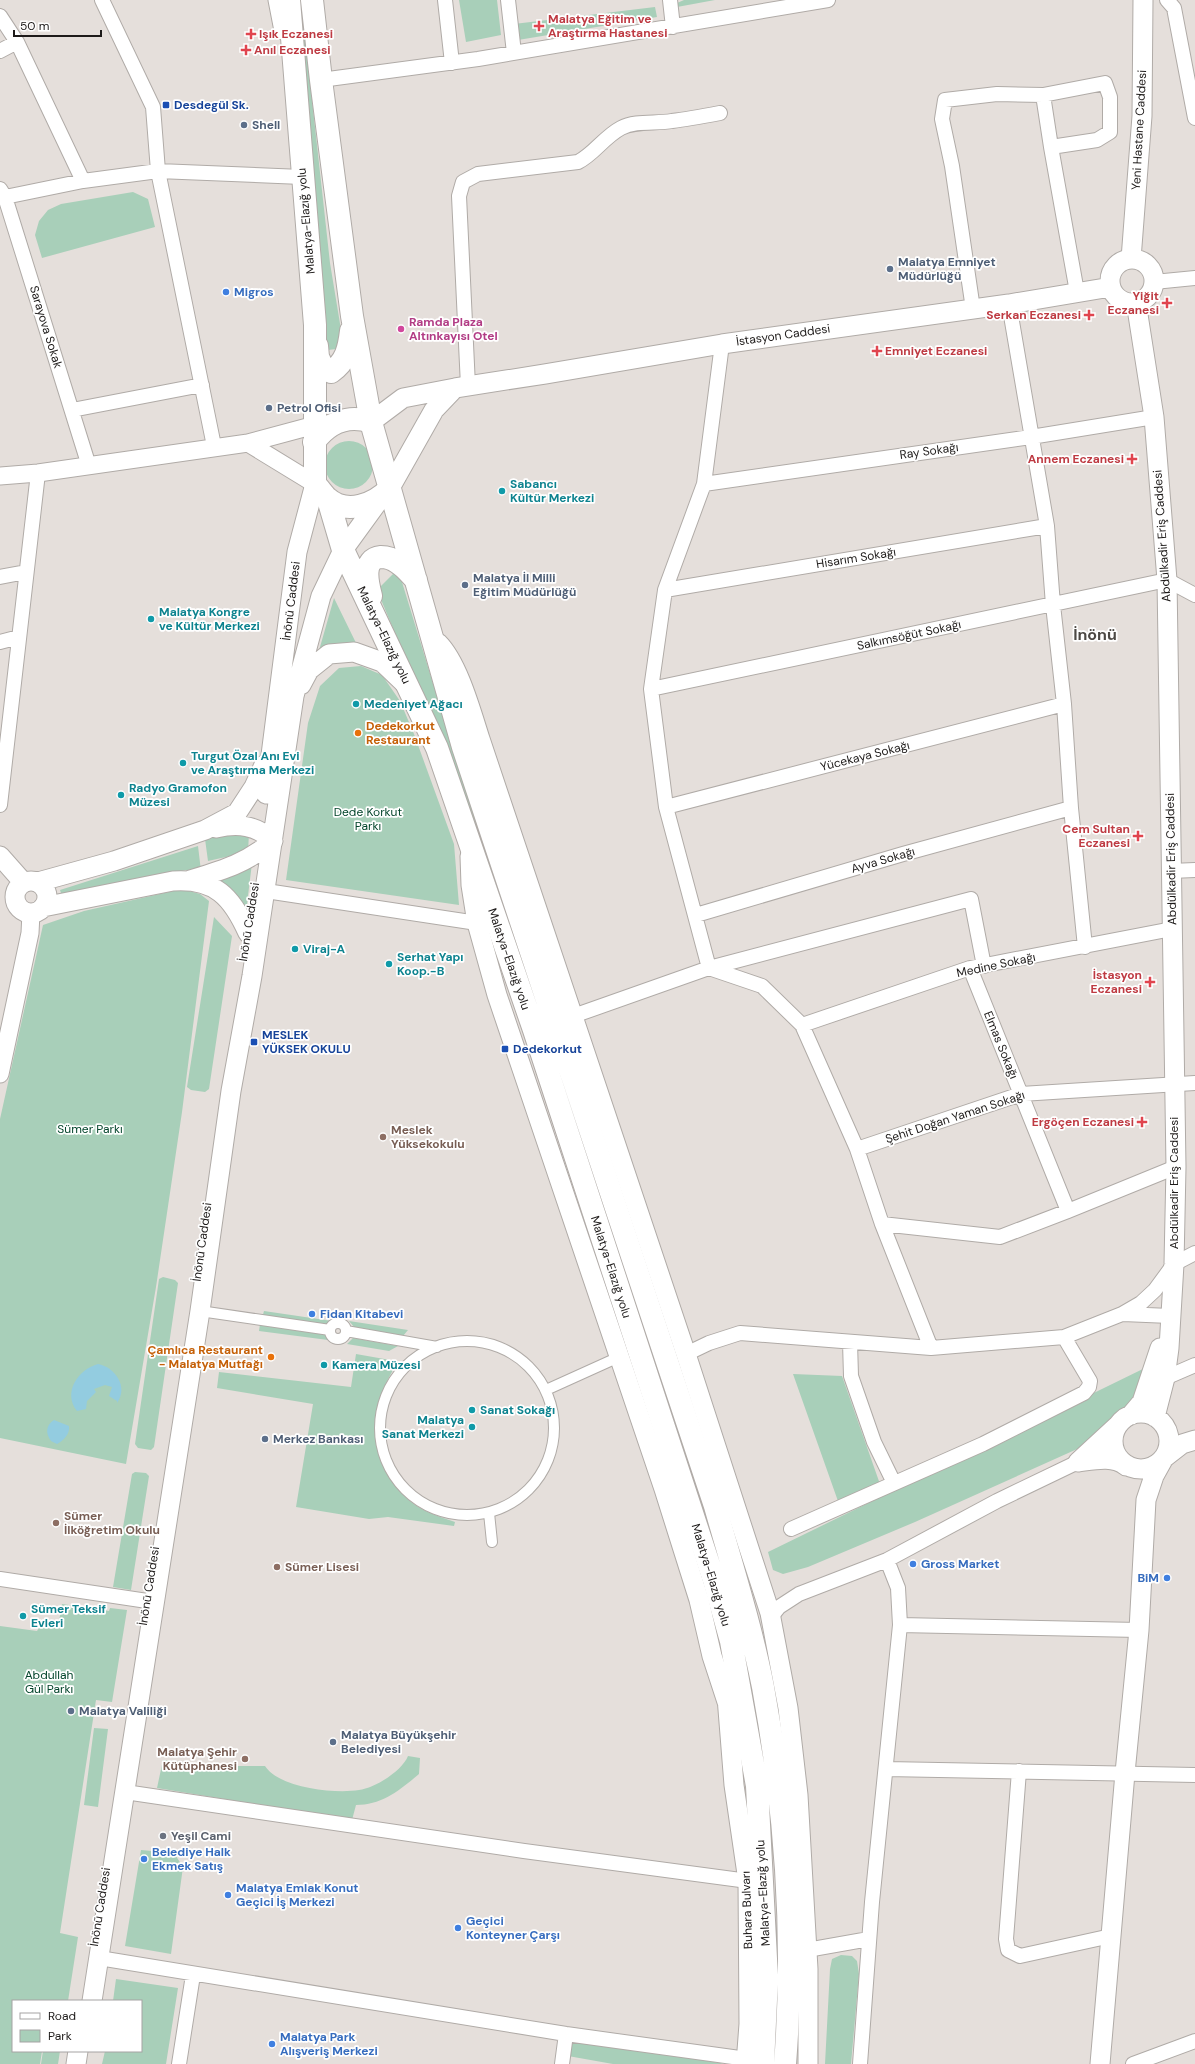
<svg xmlns="http://www.w3.org/2000/svg" width="1195" height="2064" font-family="'DM Sans',sans-serif">
<style>
.green{fill:#a8cfb9}
.water{fill:#93cce0}
.lines{fill:none;stroke-linecap:round;stroke-linejoin:round}
.pedestrian-casing{stroke:#b0aba7;stroke-width:12}
.minor-casing{stroke:#b0aba7;stroke-width:16}
.tertiary-casing{stroke:#b0aba7;stroke-width:19}
.secondary-casing{stroke:#b0aba7;stroke-width:21}
.trunk-casing{stroke:#b0aba7;stroke-width:24}
.pedestrian{stroke:#fff;stroke-width:10}
.minor{stroke:#fff;stroke-width:14}
.tertiary{stroke:#fff;stroke-width:17}
.secondary{stroke:#fff;stroke-width:19}
.trunk{stroke:#fff;stroke-width:22}
.health-dot{fill:#e0444e;stroke:#fff;stroke-width:1.5}
.transit-dot{fill:#1a4fb4;stroke:#fff;stroke-width:1.5}
.service-dot{fill:#5c6f8a;stroke:#fff;stroke-width:1.5}
.shop-dot{fill:#3f7fe0;stroke:#fff;stroke-width:1.5}
.hotel-dot{fill:#d1479c;stroke:#fff;stroke-width:1.5}
.culture-dot{fill:#0f9aa8;stroke:#fff;stroke-width:1.5}
.food-dot{fill:#e8710a;stroke:#fff;stroke-width:1.5}
.education-dot{fill:#8d6e63;stroke:#fff;stroke-width:1.5}
.worship-dot{fill:#6b7280;stroke:#fff;stroke-width:1.5}
.labels{text-anchor:middle;dominant-baseline:central;stroke-width:3.5;stroke-linejoin:round;paint-order:stroke}
.health-label{font-size:12px;font-weight:bold;fill:#be3a42;stroke:#fff;text-anchor:end}
.transit-label{font-size:12px;font-weight:bold;fill:#164399;stroke:#fff;text-anchor:start}
.service-label{font-size:12px;font-weight:bold;fill:#4e5e75;stroke:#fff;text-anchor:start}
.street-label{font-size:12px;fill:#1d1a19;stroke:#fff}
.shop-label{font-size:12px;font-weight:bold;fill:#366cbe;stroke:#fff;text-anchor:start}
.hotel-label{font-size:12px;font-weight:bold;fill:#b23c85;stroke:#fff;text-anchor:start}
.culture-label{font-size:12px;font-weight:bold;fill:#0d838f;stroke:#fff;text-anchor:start}
.food-label{font-size:12px;font-weight:bold;fill:#c56008;stroke:#fff;text-anchor:start}
.park-label{font-size:12px;fill:#02442a;stroke:#fff}
.education-label{font-size:12px;font-weight:bold;fill:#785e54;stroke:#fff;text-anchor:start}
.worship-label{font-size:12px;font-weight:bold;fill:#5b616d;stroke:#fff;text-anchor:start}
.district-label{font-size:16px;font-weight:bold;fill:#4c4844;stroke:#fff}
</style>
<rect width="100%" height="100%" fill="#e5dfdb"/>
<path class="green" d="M 293,0 L 301,0 L 330,263 L 344,348 L 328,350 Z
M 459,0 L 497,0 L 501,35 L 466,42 Z
M 684,0 L 715,0 L 677,7 L 677,3 Z
M 655,7 L 657,17 L 518,40 L 514,24 Z
M 133,192 L 148,199 L 155,227 L 42,258 L 35,235 L 39,221 L 48,210 L 61,204 Z
M325 465a24 24 0 1 1 48 0a24 24 0 1 1-48 0Z
M 398,569 L 443,716 L 543,1021 L 537,1023 L 437,734 L 377,590 Z
M 334,598 L 357,645 L 318,654 Z
M 361,666 L 382,675 L 400,701 L 414,734 L 454,844 L 459,905 L 286,880 L 308,723 L 320,686 L 339,668 Z
M 219,832 L 249,833 L 248,852 L 208,861 L 205,839 Z
M 198,846 L 201,871 L 186,870 L 62,896 L 60,890 Z
M 252,863 L 246,912 L 214,878 Z
M 182,889 L 200,894 L 209,901 L 182,1112 L 156,1287 L 126,1464 L 0,1438 L 0,1119 L 43,925 L 84,911 Z
M 214,917 L 232,936 L 209,1089 L 205,1092 L 191,1090 L 187,1087 Z
M 163,1277 L 175,1280 L 178,1283 L 154,1447 L 151,1450 L 138,1448 L 135,1444 L 159,1279 Z
M 264,1311 L 332,1321 L 326,1328 L 262,1318 Z
M 349,1321 L 408,1330 L 403,1336 L 355,1328 Z
M 260,1324 L 325,1333 L 328,1340 L 259,1331 Z
M 353,1338 L 398,1346 L 389,1351 L 347,1344 Z
M 356,1354 L 390,1360 L 393,1370 C 368,1411 371,1468 409,1500 C 421,1511 440,1517 455,1522 L 454,1526 L 388,1517 L 369,1519 L 296,1507 L 313,1404 L 217,1388 L 219,1372 L 351,1387 Z
M 1149,1366 L 1136,1396 L 1095,1441 L 915,1522 L 808,1567 L 783,1574 L 773,1570 L 768,1552 Z
M 793,1374 L 842,1376 L 881,1487 L 839,1504 Z
M 135,1472 L 146,1473 L 149,1476 L 131,1590 L 113,1587 L 132,1474 Z
M 62,1604 L 109,1611 L 110,1608 L 127,1610 L 112,1702 L 96,1700 L 60,1933 L 78,1937 L 68,2001 L 13,2001 L 13,2051 L 42,2051 L 40,2064 L 0,2064 L 0,1626 L 37,1631 L 41,1624 L 58,1627 Z
M 94,1728 L 108,1729 L 98,1807 L 84,1805 Z
M 408,1756 L 420,1758 L 419,1774 C 400,1790 382,1805 356,1805 L 352,1820 L 157,1788 L 163,1760 L 213,1766 L 265,1766 C 279,1788 335,1794 359,1790 C 375,1788 402,1771 408,1756 Z
M 141,1850 L 174,1853 L 183,1867 L 171,1954 L 125,1946 Z
M 841,1955 L 852,1956 L 857,1961 L 859,1974 L 851,2064 L 825,2064 L 830,1969 L 832,1959 Z
M 116,1979 L 178,1988 L 166,2064 L 102,2064 L 105,2051 L 141,2051 L 141,2001 L 113,2001 Z
M 571,2039 L 720,2063 L 723,2064 L 613,2064 L 568,2056 Z
M 43,2051 L 60,2051 L 58,2064 L 41,2064 Z"/>
<path class="water" d="M 98,1364 C 115,1367 129,1387 117,1403 L 117,1401 L 109,1396 L 112,1387 L 105,1385 L 94,1389 L 96,1392 L 87,1401 L 86,1409 L 77,1411 C 62,1392 79,1369 98,1364 Z
M 54,1420 L 69,1426 C 70,1434 64,1440 57,1444 L 51,1441 C 45,1433 46,1425 54,1420 Z"/>
<g class="lines">
<defs>
<path id="pedestrian" d="M 200,1311 L 330,1330
M330 1331a8 8 0 1 1 16 0a8 8 0 1 1-16 0Z
M 346,1331 L 437,1347
M380 1428a87 87 0 1 1 174 0a87 87 0 1 1-174 0Z
M 546,1390 L 619,1357
M 489,1513 L 492,1542"/>
<path id="minor" d="M 102,0 L 153,107 L 158,171 L 214,446
M 445,0 L 452,63
M 508,0 L 514,53
M 670,0 L 673,27
M 1167,0 L 1174,8 L 1195,118
M 0,16 L 17,42 L 83,181
M 0,51 L 17,42
M 321,80 L 478,59 L 828,0
M 1043,95 L 1051,147
M 0,189 L 5,197 L 89,466
M 0,195 L 5,197 L 83,181 L 158,171 L 302,177
M 1154,282 L 1195,278
M 1009,304 L 1047,526 L 1053,605 L 1064,704 L 1071,808 L 1085,947
M 973,309 L 952,166 L 942,119 L 945,100 L 997,94 L 1043,95 L 1105,83 L 1110,97 L 1110,132 L 1097,140 L 1051,147 L 1077,292
M 722,344 L 704,484 L 665,590 L 651,689 L 666,807 L 709,968 L 762,986 L 802,1025 L 857,1149 L 882,1224 L 931,1348
M 468,386 L 459,196 L 463,182 L 478,174 L 578,162 C 594,154 604,137 621,128 C 636,120 656,124 672,121 C 688,119 704,116 720,113
M 72,410 L 202,385
M 704,484 L 1031,437 L 1154,417
M 0,577 L 26,572
M 665,590 L 1047,526
M 0,642 L 19,637
M 651,689 L 1167,580 L 1195,595
M 0,805 L 38,473
M 666,807 L 1064,704
M 1171,871 L 1195,870
M 266,891 L 477,923
M 696,915 L 903,854 L 1071,808
M 970,968 L 1068,1211
M 573,1016 L 709,968 L 971,899 L 984,966
M 802,1025 L 970,968 L 1172,929
M 857,1149 L 1021,1094 L 1195,1083
M 882,1224 L 1000,1237 L 1068,1211 L 1176,1167
M 1123,1314 L 1170,1316
M 850,1342 L 851,1376 L 874,1442 L 894,1483
M 686,1354 L 709,1343 L 740,1333 L 931,1348 L 1064,1337 L 1122,1314 L 1141,1303 L 1155,1290 L 1174,1264 L 1195,1253
M 1165,1378 L 1195,1365
M 791,1529 L 983,1444 L 1084,1393 L 1089,1387 L 1090,1381 L 1064,1337
M 0,1579 L 154,1602
M 771,1617 L 779,1607 L 799,1594 L 887,1560 L 997,1501 L 1078,1462
M 900,1625 L 1139,1630
M 886,1769 L 1195,1775
M 1019,1771 L 1006,1939 L 1008,1950 L 1020,1956 L 1111,1936
M 125,1792 L 524,1851 L 748,1881
M 807,1950 L 869,1939
M 99,1958 L 566,2034 L 747,2059
M 179,2064 L 193,1975
M 562,2064 L 566,2034
M 860,2064 L 872,1902 L 900,1625 L 898,1588 L 887,1560
M 1133,2064 L 1195,2041"/>
<path id="tertiary" d="M 277,0 L 283,31
M 248,443 L 315,484
M 0,476 L 38,473 L 248,443 L 315,425 L 327,424
M 0,1074 L 30,933 L 31,913"/>
<path id="secondary" d="M 1131,259 L 1142,116 L 1143,0
M1110 281a22 22 0 1 1 44 0a22 22 0 1 1-44 0Z
M 1136,302 L 1154,417 L 1167,580 L 1176,1167 L 1174,1264 L 1169,1348 L 1165,1378 L 1155,1417
M 371,422 L 403,398 L 455,388 L 545,374 L 722,344 L 1009,304 L 1111,287
M 390,488 L 434,410 L 455,388
M 438,643 C 458,663 471,711 480,739 L 686,1354 L 770,1613 L 788,1708 L 798,1795 L 808,1969 L 808,2064
M 301,685 L 309,670 L 329,654 L 354,652 L 382,662 L 405,684
M 266,794 L 297,552 L 315,484
M 0,856 L 23,882
M 470,856 L 471,885 L 477,923 L 497,995 L 664,1489 L 699,1600 L 712,1656 L 729,1708
M 190,880 C 223,870 245,864 273,841 C 257,825 238,823 216,828
M15 897a16 16 0 1 1 32 0a16 16 0 1 1-32 0Z
M 38,882 L 114,861 L 205,830 L 237,813 L 254,787 L 264,765
M 43,907 L 173,881 C 215,878 232,897 248,933
M1113 1441a28 28 0 1 1 56 0a28 28 0 1 1-56 0Z
M 1131,1415 L 1142,1402 L 1160,1348
M 1078,1462 C 1093,1460 1114,1455 1126,1466
M 1078,1462 L 1117,1426
M 727,1697 L 734,1785 L 748,1881 L 749,2024 L 746,2064
M 92,2001 L 200,1311 L 231,1091 L 252,976 L 294,696 L 321,596 L 343,550 L 380,499
M 76,2064 L 78,2051
M 1100,2064 L 1125,1773 L 1139,1630 L 1146,1500 L 1154,1476 L 1164,1458 L 1182,1444 L 1195,1440"/>
<path id="trunk" d="M 289,0 L 315,325 L 315,484 C 319,488 323,494 327,498 C 347,516 375,504 390,488
M 312,0 L 321,80 L 352,316 L 371,422 L 463,747 L 715,1506 C 732,1566 751,1626 763,1687 C 786,1812 795,1938 785,2064
M 317,346 L 318,357 L 323,368 L 331,372 C 346,362 349,348 351,331
M 314,442 C 328,423 348,414 371,422
M 328,499 L 343,550 L 437,748 L 534,1030 L 714,1580 L 731,1641 L 757,1786 L 767,1978 L 763,2064
M 371,596 C 368,584 361,559 381,557 C 387,557 393,559 398,563 C 405,567 411,575 416,580"/>
</defs>
<use href="#pedestrian" class="pedestrian-casing"/>
<use href="#minor" class="minor-casing"/>
<use href="#tertiary" class="tertiary-casing"/>
<use href="#secondary" class="secondary-casing"/>
<use href="#trunk" class="trunk-casing"/>
<use href="#pedestrian" class="pedestrian"/>
<use href="#minor" class="minor"/>
<use href="#tertiary" class="tertiary"/>
<use href="#secondary" class="secondary"/>
<use href="#trunk" class="trunk"/>
</g>
<g class="health-dot">
<path d="M537 20h4v4h4v4h-4v4h-4v-4h-4v-4h4z"/>
<path d="M249 28h4v4h4v4h-4v4h-4v-4h-4v-4h4z"/>
<path d="M244 44h4v4h4v4h-4v4h-4v-4h-4v-4h4z"/>
<path d="M1165 297h4v4h4v4h-4v4h-4v-4h-4v-4h4z"/>
<path d="M1087 309h4v4h4v4h-4v4h-4v-4h-4v-4h4z"/>
<path d="M875 345h4v4h4v4h-4v4h-4v-4h-4v-4h4z"/>
<path d="M1130 453h4v4h4v4h-4v4h-4v-4h-4v-4h4z"/>
<path d="M1136 830h4v4h4v4h-4v4h-4v-4h-4v-4h4z"/>
<path d="M1148 976h4v4h4v4h-4v4h-4v-4h-4v-4h4z"/>
<path d="M1140 1116h4v4h4v4h-4v4h-4v-4h-4v-4h4z"/>
</g>
<g class="transit-dot">
<rect x="162" y="101" width="8" height="8" rx="2"/>
<rect x="250" y="1038" width="8" height="8" rx="2"/>
<rect x="501" y="1045" width="8" height="8" rx="2"/>
</g>
<g class="service-dot">
<circle cx="244" cy="125" r="4"/>
<circle cx="890" cy="269" r="4"/>
<circle cx="269" cy="408" r="4"/>
<circle cx="465" cy="585" r="4"/>
<circle cx="265" cy="1439" r="4"/>
<circle cx="71" cy="1711" r="4"/>
<circle cx="333" cy="1742" r="4"/>
</g>
<g class="shop-dot">
<circle cx="226" cy="292" r="4"/>
<circle cx="312" cy="1314" r="4"/>
<circle cx="913" cy="1564" r="4"/>
<circle cx="1167" cy="1578" r="4"/>
<circle cx="144" cy="1859" r="4"/>
<circle cx="228" cy="1895" r="4"/>
<circle cx="458" cy="1928" r="4"/>
<circle cx="272" cy="2044" r="4"/>
</g>
<circle class="hotel-dot" cx="401" cy="329" r="4"/>
<g class="culture-dot">
<circle cx="502" cy="491" r="4"/>
<circle cx="151" cy="619" r="4"/>
<circle cx="356" cy="704" r="4"/>
<circle cx="183" cy="763" r="4"/>
<circle cx="121" cy="795" r="4"/>
<circle cx="295" cy="949" r="4"/>
<circle cx="389" cy="964" r="4"/>
<circle cx="324" cy="1365" r="4"/>
<circle cx="472" cy="1410" r="4"/>
<circle cx="472" cy="1427" r="4"/>
<circle cx="23" cy="1616" r="4"/>
</g>
<g class="food-dot">
<circle cx="358" cy="733" r="4"/>
<circle cx="271" cy="1357" r="4"/>
</g>
<g class="education-dot">
<circle cx="383" cy="1137" r="4"/>
<circle cx="56" cy="1523" r="4"/>
<circle cx="277" cy="1567" r="4"/>
<circle cx="245" cy="1759" r="4"/>
</g>
<circle class="worship-dot" cx="163" cy="1836" r="4"/>
<g class="labels">
<g class="health-label">
<text x="548" y="19" text-anchor="start">Malatya Eğitim ve<tspan x="548" dy="14">Araştırma Hastanesi</tspan></text>
<text x="259" y="34" text-anchor="start">Işık Eczanesi</text>
<text x="254" y="50" text-anchor="start">Anıl Eczanesi</text>
<text x="1159" y="296">Yiğit<tspan x="1159" dy="14">Eczanesi</tspan></text>
<text x="1081" y="315">Serkan Eczanesi</text>
<text x="885" y="351" text-anchor="start">Emniyet Eczanesi</text>
<text x="1124" y="459">Annem Eczanesi</text>
<text x="1130" y="829">Cem Sultan<tspan x="1130" dy="14">Eczanesi</tspan></text>
<text x="1142" y="975">İstasyon<tspan x="1142" dy="14">Eczanesi</tspan></text>
<text x="1134" y="1122">Ergöçen Eczanesi</text>
</g>
<g class="transit-label">
<text x="174" y="105">Desdegül Sk.</text>
<text x="262" y="1035">MESLEK<tspan x="262" dy="14">YÜKSEK OKULU</tspan></text>
<text x="513" y="1049">Dedekorkut</text>
</g>
<g class="service-label">
<text x="252" y="125">Shell</text>
<text x="898" y="262">Malatya Emniyet<tspan x="898" dy="14">Müdürlüğü</tspan></text>
<text x="277" y="408">Petrol Ofisi</text>
<text x="473" y="578">Malatya İl Milli<tspan x="473" dy="14">Eğitim Müdürlüğü</tspan></text>
<text x="273" y="1439">Merkez Bankası</text>
<text x="79" y="1711">Malatya Valiliği</text>
<text x="341" y="1735">Malatya Büyükşehir<tspan x="341" dy="14">Belediyesi</tspan></text>
</g>
<g class="street-label">
<text transform="translate(1139 130) rotate(-87)">Yeni Hastane Caddesi</text>
<text transform="translate(306 221) rotate(-95)">Malatya-Elazığ yolu</text>
<text transform="translate(46 327) rotate(73)">Sarayova Sokak</text>
<text transform="translate(783 335) rotate(-8)">İstasyon Caddesi</text>
<text transform="translate(929 451) rotate(-8)">Ray Sokağı</text>
<text transform="translate(1162 536) rotate(-94)">Abdülkadir Eriş Caddesi</text>
<text transform="translate(856 558) rotate(-9)">Hisarım Sokağı</text>
<text transform="translate(291 601) rotate(-83)">İnönü Caddesi</text>
<text transform="translate(384 635) rotate(64)">Malatya-Elazığ yolu</text>
<text transform="translate(909 635) rotate(-12)">Salkımsöğüt Sokağı</text>
<text transform="translate(865 756) rotate(-14)">Yücekaya Sokağı</text>
<text transform="translate(1171 859) rotate(-91)">Abdülkadir Eriş Caddesi</text>
<text transform="translate(883 860) rotate(-16)">Ayva Sokağı</text>
<text transform="translate(249 922) rotate(-81)">İnönü Caddesi</text>
<text transform="translate(509 959) rotate(71)">Malatya-Elazığ yolu</text>
<text transform="translate(996 965) rotate(-12)">Medine Sokağı</text>
<text transform="translate(1001 1045) rotate(68)">Elmas Sokağı</text>
<text transform="translate(955 1117) rotate(-18)">Şehit Doğan Yaman Sokağı</text>
<text transform="translate(1174 1183) rotate(-90)">Abdülkadir Eriş Caddesi</text>
<text transform="translate(202 1242) rotate(-82)">İnönü Caddesi</text>
<text transform="translate(611 1267) rotate(72)">Malatya-Elazığ yolu</text>
<text transform="translate(711 1575) rotate(73)">Malatya-Elazığ yolu</text>
<text transform="translate(149 1586) rotate(-81)">İnönü Caddesi</text>
<text transform="translate(763 1893) rotate(-93)">Malatya-Elazığ yolu</text>
<text transform="translate(100 1907) rotate(-81)">İnönü Caddesi</text>
<text transform="translate(747 1910) rotate(-92)">Buhara Bulvarı</text>
</g>
<g class="shop-label">
<text x="234" y="292">Migros</text>
<text x="320" y="1314">Fidan Kitabevi</text>
<text x="921" y="1564">Gross Market</text>
<text x="1159" y="1578" text-anchor="end">BiM</text>
<text x="152" y="1852">Belediye Halk<tspan x="152" dy="14">Ekmek Satış</tspan></text>
<text x="236" y="1888">Malatya Emlak Konut<tspan x="236" dy="14">Geçici İş Merkezi</tspan></text>
<text x="466" y="1921">Geçici<tspan x="466" dy="14">Konteyner Çarşı</tspan></text>
<text x="280" y="2037">Malatya Park<tspan x="280" dy="14">Alışveriş Merkezi</tspan></text>
</g>
<g class="hotel-label">
<text x="409" y="322">Ramda Plaza<tspan x="409" dy="14">Altınkayısı Otel</tspan></text>
</g>
<g class="culture-label">
<text x="510" y="484">Sabancı<tspan x="510" dy="14">Kültür Merkezi</tspan></text>
<text x="159" y="612">Malatya Kongre<tspan x="159" dy="14">ve Kültür Merkezi</tspan></text>
<text x="364" y="704">Medeniyet Ağacı</text>
<text x="191" y="756">Turgut Özal Anı Evi<tspan x="191" dy="14">ve Araştırma Merkezi</tspan></text>
<text x="129" y="788">Radyo Gramofon<tspan x="129" dy="14">Müzesi</tspan></text>
<text x="303" y="949">Viraj-A</text>
<text x="397" y="957">Serhat Yapı<tspan x="397" dy="14">Koop.-B</tspan></text>
<text x="332" y="1365">Kamera Müzesi</text>
<text x="480" y="1410">Sanat Sokağı</text>
<text x="464" y="1420" text-anchor="end">Malatya<tspan x="464" dy="14">Sanat Merkezi</tspan></text>
<text x="31" y="1609">Sümer Teksif<tspan x="31" dy="14">Evleri</tspan></text>
</g>
<g class="food-label">
<text x="366" y="726">Dedekorkut<tspan x="366" dy="14">Restaurant</tspan></text>
<text x="263" y="1350" text-anchor="end">Çamlıca Restaurant<tspan x="263" dy="14">- Malatya Mutfağı</tspan></text>
</g>
<g class="park-label">
<text x="368" y="812">Dede Korkut<tspan x="368" dy="14">Parkı</tspan></text>
<text x="90" y="1129">Sümer Parkı</text>
<text x="49" y="1675">Abdullah<tspan x="49" dy="14">Gül Parkı</tspan></text>
</g>
<g class="education-label">
<text x="391" y="1130">Meslek<tspan x="391" dy="14">Yüksekokulu</tspan></text>
<text x="64" y="1516">Sümer<tspan x="64" dy="14">İlköğretim Okulu</tspan></text>
<text x="285" y="1567">Sümer Lisesi</text>
<text x="237" y="1752" text-anchor="end">Malatya Şehir<tspan x="237" dy="14">Kütüphanesi</tspan></text>
</g>
<g class="worship-label">
<text x="171" y="1836">Yeşil Cami</text>
</g>
<g class="district-label">
<text x="1095" y="634">İnönü</text>
</g>
</g>
<rect x="12" y="2000" width="130" height="52" fill="#ffffff" stroke="#a5a3a3"/>
<rect x="20" y="2013" width="20" height="6" fill="#ffffff" stroke="#a5a3a3"/>
<text x="48" y="2020" font-size="12" fill="#1d1a19">Road</text>
<rect x="20" y="2030" width="20" height="12" fill="#a8cfb9" stroke="#a5a3a3"/>
<text x="48" y="2040" font-size="12" fill="#1d1a19">Park</text>
<path d="M14 30v6h87v-6" fill="none" stroke="#1d1a19" stroke-width="2"/>
<text x="20" y="30" font-size="12" fill="#1d1a19" stroke="#ffffff" stroke-width="3" paint-order="stroke">50 m</text>
</svg>
